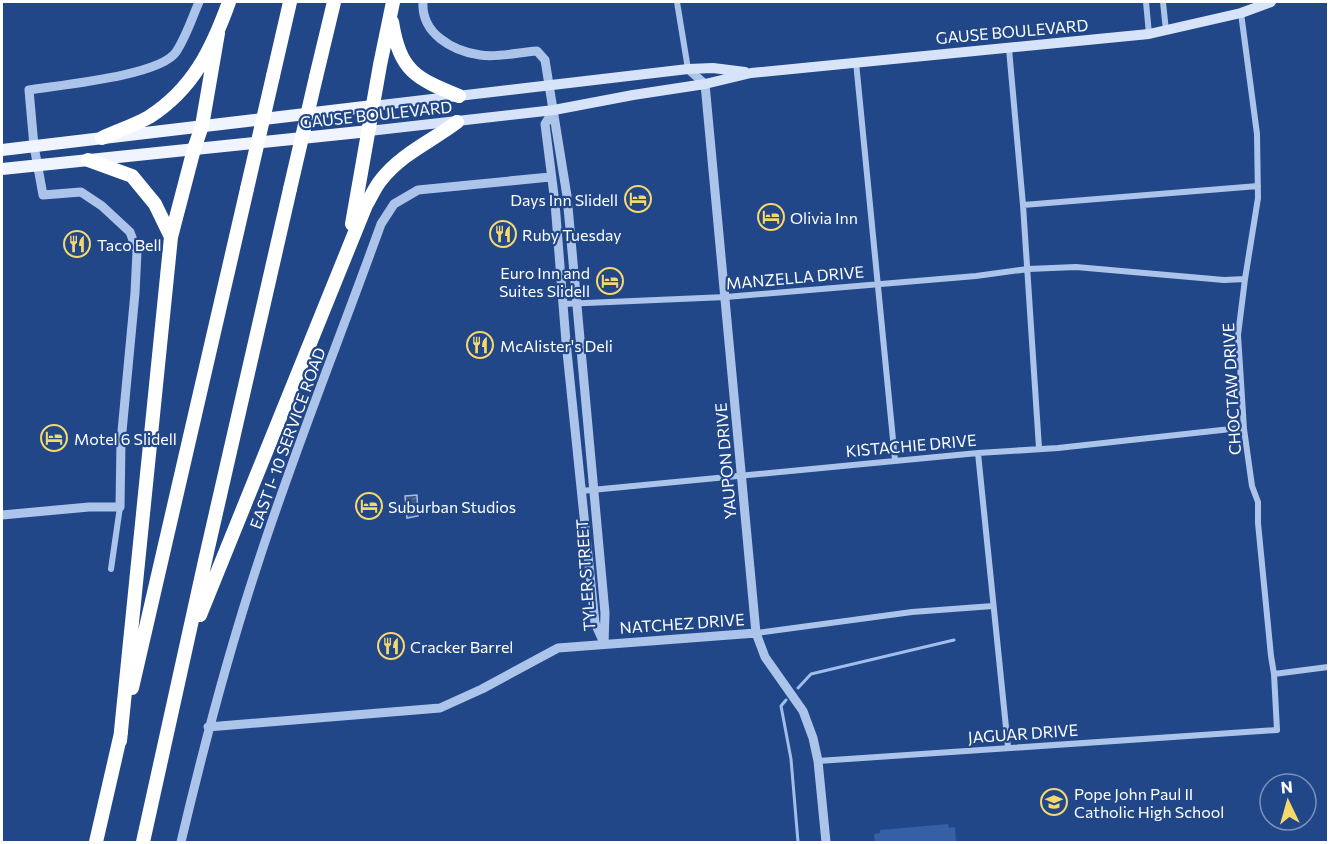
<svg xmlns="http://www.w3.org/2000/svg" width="1330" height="844" font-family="Commissioner,sans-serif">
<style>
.garden{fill:#3560a5}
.water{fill:url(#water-ripples);stroke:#a0beeb;stroke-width:1.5}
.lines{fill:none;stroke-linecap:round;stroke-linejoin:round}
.stream{stroke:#a0beeb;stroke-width:3}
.minor{stroke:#acc4ea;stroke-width:6}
.tertiary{stroke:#acc4ea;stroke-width:9}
.secondary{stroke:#d7e3f8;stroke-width:10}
.primary{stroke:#f0f4fe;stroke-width:12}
.motorway{stroke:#fff;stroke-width:14}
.motorway-bridge{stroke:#fff;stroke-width:14}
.labels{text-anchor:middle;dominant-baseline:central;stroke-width:4.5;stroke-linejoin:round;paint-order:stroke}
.street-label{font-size:16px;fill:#fff;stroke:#214788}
.poi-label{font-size:16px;fill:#fff;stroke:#214788;text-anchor:start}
</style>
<defs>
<pattern id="water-ripples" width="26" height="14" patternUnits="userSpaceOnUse" patternTransform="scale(1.5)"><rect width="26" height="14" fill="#3d5988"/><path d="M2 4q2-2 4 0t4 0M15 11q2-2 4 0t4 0" fill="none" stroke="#5a729a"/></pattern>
</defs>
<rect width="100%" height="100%" fill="#214788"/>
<path class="garden" d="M 948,824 L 949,828 L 955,827 L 956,842 L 875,842 L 874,834 L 880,833 L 880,830 Z"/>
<path class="water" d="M 417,495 L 418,516 L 407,518 L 405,496 Z"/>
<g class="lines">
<path class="stream" d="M 798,688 L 811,674 L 954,640
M 786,700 L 781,706 L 791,759 L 798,842"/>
<path class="minor" d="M 677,2 L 688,69
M 1146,2 L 1149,34
M 1163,2 L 1166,31
M 1241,13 L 1257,134 L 1258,198 L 1245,279 L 1238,335 L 1244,429 L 1252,486 L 1258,502 L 1258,523 L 1271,656 L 1274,674 L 1328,667
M 1009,49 L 1023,205 L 1039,448
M 856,62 L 895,460
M 1023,205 L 1258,186
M 563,304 L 726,297 L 976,276 L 1028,269 L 1076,267 L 1224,280 L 1245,279
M 978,453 L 1008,747
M 581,491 L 978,453 L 1058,448 L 1240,428 L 1244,429
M 111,569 L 120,507
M 756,633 L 912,612 L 993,606
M 818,761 L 1277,730 L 1274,674"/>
<path class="tertiary" d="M 423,2 C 421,33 452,51 480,55 C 498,58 519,52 537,51 L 545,60 L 567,196 L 605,613 L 604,644
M 688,69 L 705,84 L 756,633 L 765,657 L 803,711 L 813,738 L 818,761 L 826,842
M 554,110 L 545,124 L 555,203 L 566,342 L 595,623 L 603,641
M 2,515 L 89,507 L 120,507 L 121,442 L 135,293 L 137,251 L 130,232 L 102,206 L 81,192 L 43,195 L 34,146 L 29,90 C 59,85 160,76 176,52 C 186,37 192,18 199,2
M 208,727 L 440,708 L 482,689 L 558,648 L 756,633
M 181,842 C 203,749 227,657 257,566 C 294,451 340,338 381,224 L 394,204 L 418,190 L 550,177"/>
<path class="secondary" d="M 373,106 L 688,69 L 713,68 L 745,72
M 369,131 L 554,110 L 633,95 L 705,84 L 751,73 L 1149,34 L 1241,13 L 1271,2"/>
<path class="primary" d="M 2,150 L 373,106
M 2,169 L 369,131"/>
<path class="motorway" d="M 392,22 C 400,71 415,78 459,96
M 273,76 L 290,2
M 316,77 L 334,2
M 102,138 C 117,131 135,125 149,117 C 193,89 212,49 229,2
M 88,160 L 132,176 L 155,204 L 171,237
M 352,224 L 380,65 L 393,2
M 200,615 L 366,205 C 371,197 375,187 381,180 C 401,154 432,141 457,122
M 132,688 L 247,189
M 120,741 L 171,237 L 194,149 L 202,126 L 218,33
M 96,842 L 121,733
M 143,842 L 205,561 L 290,189"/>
<path class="motorway-bridge" d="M 247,189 L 273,76
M 290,189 L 316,77"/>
</g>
<defs>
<symbol id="hotel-ring" viewBox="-11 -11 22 22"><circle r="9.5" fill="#214788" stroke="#f7d86d" stroke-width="1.5"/><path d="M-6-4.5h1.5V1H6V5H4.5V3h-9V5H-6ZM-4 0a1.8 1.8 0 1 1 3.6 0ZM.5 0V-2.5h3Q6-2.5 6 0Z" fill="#f7d86d"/></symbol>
<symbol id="restaurant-ring" viewBox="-11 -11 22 22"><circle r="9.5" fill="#214788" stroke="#f7d86d" stroke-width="1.5"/><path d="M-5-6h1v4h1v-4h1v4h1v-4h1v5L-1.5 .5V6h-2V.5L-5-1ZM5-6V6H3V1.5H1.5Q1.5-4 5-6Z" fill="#f7d86d"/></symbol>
<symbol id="school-ring" viewBox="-11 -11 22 22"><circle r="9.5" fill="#214788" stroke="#f7d86d" stroke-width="1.5"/><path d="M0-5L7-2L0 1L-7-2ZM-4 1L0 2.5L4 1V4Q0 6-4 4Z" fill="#f7d86d"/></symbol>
</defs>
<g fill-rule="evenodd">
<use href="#hotel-ring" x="623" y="184" width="30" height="30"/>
<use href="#hotel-ring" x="756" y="202" width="30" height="30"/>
<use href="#restaurant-ring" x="488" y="219" width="30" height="30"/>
<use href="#restaurant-ring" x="62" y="229" width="30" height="30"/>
<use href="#hotel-ring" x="595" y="266" width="30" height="30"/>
<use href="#restaurant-ring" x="465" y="330" width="30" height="30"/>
<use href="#hotel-ring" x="39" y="423" width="30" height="30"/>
<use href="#hotel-ring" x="354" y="491" width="30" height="30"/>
<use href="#restaurant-ring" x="376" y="631" width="30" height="30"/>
<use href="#school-ring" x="1039" y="787" width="30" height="30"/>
</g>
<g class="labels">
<g class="street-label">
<text transform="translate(1012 31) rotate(-5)">GAUSE BOULEVARD</text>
<text transform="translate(376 114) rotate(-6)">GAUSE BOULEVARD</text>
<text transform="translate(795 277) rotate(-5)">MANZELLA DRIVE</text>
<text transform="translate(1231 389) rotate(-93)">CHOCTAW DRIVE</text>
<text transform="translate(287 438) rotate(-70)">EAST I- 10 SERVICE ROAD</text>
<text transform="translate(911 445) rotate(-5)">KISTACHIE DRIVE</text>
<text transform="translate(725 461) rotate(-95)">YAUPON DRIVE</text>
<text transform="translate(585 575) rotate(-94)">TYLER STREET</text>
<text transform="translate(682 623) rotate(-4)">NATCHEZ DRIVE</text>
<text transform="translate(1023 733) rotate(-4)">JAGUAR DRIVE</text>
</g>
<g class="poi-label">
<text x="618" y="199" text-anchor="end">Days Inn Slidell</text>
<text x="790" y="217">Olivia Inn</text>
<text x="522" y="234">Ruby Tuesday</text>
<text x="97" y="244">Taco Bell</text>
<text x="590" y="272" text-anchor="end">Euro Inn and<tspan x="590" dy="18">Suites Slidell</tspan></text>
<text x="500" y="345">McAlister's Deli</text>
<text x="74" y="438">Motel 6 Slidell</text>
<text x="388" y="506">Suburban Studios</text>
<text x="410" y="646">Cracker Barrel</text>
<text x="1074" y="793">Pope John Paul II<tspan x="1074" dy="18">Catholic High School</tspan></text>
</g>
</g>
<rect width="1330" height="844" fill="none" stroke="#ffffff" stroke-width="6"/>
<g transform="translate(1288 802) rotate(355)"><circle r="28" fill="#214788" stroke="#7a91b8" stroke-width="1.5"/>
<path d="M0-4.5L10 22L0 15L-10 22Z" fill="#f7d86d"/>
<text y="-9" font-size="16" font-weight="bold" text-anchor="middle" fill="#ffffff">N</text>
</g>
</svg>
